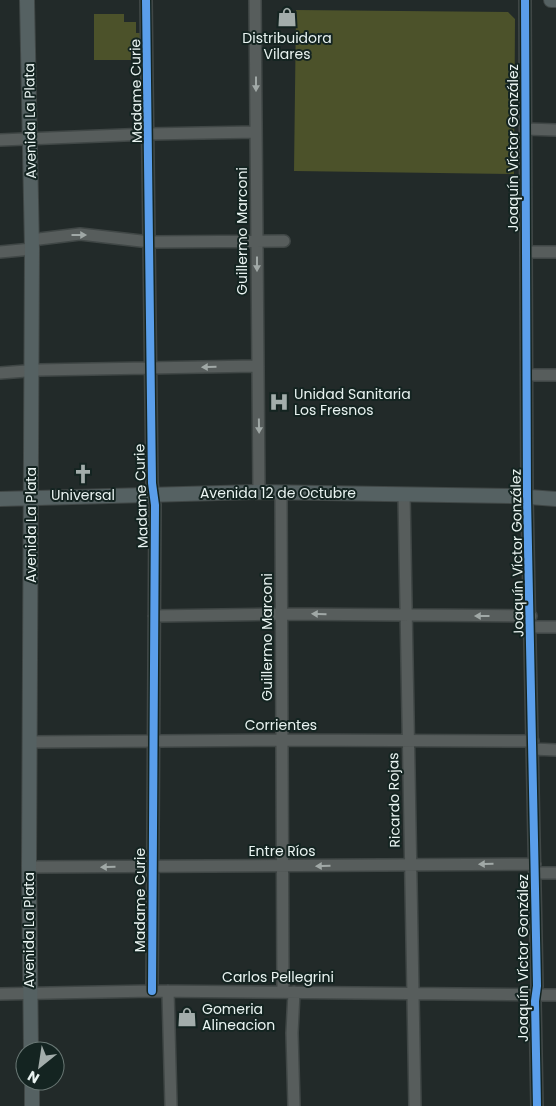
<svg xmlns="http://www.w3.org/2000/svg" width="556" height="1106" font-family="Poppins,sans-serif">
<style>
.grass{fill:#4c522a}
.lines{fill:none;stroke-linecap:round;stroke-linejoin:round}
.minor-casing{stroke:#404746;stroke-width:14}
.major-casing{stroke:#404746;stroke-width:16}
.minor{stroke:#575d5c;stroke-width:11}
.major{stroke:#556162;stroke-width:14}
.cycleway-casing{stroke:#142421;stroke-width:11}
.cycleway{stroke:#5a9eea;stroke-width:8}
.oneway{fill:#a0a8a6}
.labels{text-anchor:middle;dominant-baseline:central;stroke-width:4;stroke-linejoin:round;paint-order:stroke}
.poi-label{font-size:14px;fill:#e9f3f1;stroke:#142421}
.street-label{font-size:14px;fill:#e9f3f1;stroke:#142421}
</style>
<rect width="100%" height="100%" fill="#222a29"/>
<path class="grass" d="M 296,10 L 508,12 L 515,19 L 514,174 L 294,171 Z
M 94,14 L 124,14 L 124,22 L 136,22 L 136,33 L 140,33 L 140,60 L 94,60 Z"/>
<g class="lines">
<defs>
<path id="minor" d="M 146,0 L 152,483 L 155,505 L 152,991
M 255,0 L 259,492
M 525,0 L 527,498 L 537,986 L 535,1001 L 537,1106
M 526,129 L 556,130
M 0,140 L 149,134 L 256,132
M 31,240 L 80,234 L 150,242 L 284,241
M 0,252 L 32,249
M 527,252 L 556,252
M 0,373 L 39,370 L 258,366
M 528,375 L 556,375
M 281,492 L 283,992
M 404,494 L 415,1106
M 154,616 L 281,614 L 531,616
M 531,627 L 556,627
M 30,742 L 282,740 L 533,741
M 533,749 L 556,750
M 29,867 L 535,864
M 535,873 L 556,873
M 168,991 L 171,1106
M 294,992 L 292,1033 L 294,1106
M 0,994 L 152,991 L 556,995"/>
<path id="major" d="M 27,0 L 32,249 L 29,867 L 31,1051
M 551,0 L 556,0
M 0,499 L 259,492 L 516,496 L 556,499
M 32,1081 L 32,1106"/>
</defs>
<use href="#minor" class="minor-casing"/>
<use href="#major" class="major-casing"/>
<use href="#minor" class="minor"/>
<use href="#major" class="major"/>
<defs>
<path id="cycleway" d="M 146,0 L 152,483 L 155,505 L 152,991
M 525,0 L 527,498 L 537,986 L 535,1001 L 537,1106"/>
</defs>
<use href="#cycleway" class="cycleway-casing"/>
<use href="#cycleway" class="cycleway"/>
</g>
<defs><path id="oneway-solid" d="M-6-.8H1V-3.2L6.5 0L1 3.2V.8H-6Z" transform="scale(1.25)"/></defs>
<g class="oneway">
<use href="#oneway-solid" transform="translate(256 84) rotate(90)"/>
<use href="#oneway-solid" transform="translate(79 235)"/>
<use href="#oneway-solid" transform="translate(257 264) rotate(90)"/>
<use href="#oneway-solid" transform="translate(209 367) rotate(179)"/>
<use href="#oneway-solid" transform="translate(259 426) rotate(89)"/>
<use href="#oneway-solid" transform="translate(319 614) rotate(-179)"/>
<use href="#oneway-solid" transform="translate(482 616) rotate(-180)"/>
<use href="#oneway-solid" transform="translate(486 864) rotate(179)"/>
<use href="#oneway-solid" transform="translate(323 866) rotate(179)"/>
<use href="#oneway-solid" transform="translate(108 867) rotate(179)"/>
</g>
<defs>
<symbol id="shop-bare" viewBox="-9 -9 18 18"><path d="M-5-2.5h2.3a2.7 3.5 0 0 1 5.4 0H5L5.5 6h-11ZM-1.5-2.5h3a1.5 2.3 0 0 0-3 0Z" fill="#a3adab" stroke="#142421" stroke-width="2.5" paint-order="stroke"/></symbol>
<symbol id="hospital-bare" viewBox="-9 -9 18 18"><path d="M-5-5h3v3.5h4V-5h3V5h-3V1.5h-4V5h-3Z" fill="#a3adab" stroke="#142421" stroke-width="2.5" paint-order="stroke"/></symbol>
<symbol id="church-bare" viewBox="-9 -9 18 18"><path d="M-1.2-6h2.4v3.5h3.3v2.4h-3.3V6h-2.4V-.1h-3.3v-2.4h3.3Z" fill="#a3adab" stroke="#142421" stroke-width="2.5" paint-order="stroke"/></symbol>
</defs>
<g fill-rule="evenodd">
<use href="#shop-bare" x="273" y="3" width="28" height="28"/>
<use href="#hospital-bare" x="265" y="388" width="28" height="28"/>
<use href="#church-bare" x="69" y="460" width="28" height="28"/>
<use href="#shop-bare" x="173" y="1003" width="28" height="28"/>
</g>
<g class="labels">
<g class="poi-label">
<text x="287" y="38">Distribuidora<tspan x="287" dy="16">Vilares</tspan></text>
<text x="294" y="394" text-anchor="start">Unidad Sanitaria<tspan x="294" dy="16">Los Fresnos</tspan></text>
<text x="83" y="495">Universal</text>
<text x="202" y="1009" text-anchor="start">Gomeria<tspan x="202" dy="16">Alineacion</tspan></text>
</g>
<g class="street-label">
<text transform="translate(136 91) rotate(-91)">Madame Curie</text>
<text transform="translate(30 121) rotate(-91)">Avenida La Plata</text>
<text transform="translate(513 148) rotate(-90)">Joaquín Víctor González</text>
<text transform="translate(242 231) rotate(-90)">Guillermo Marconi</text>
<text x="278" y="493">Avenida 12 de Octubre</text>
<text transform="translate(141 496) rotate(-92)">Madame Curie</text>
<text transform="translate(31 525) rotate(-90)">Avenida La Plata</text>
<text transform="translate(517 553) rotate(-91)">Joaquín Víctor González</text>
<text transform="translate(267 637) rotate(-90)">Guillermo Marconi</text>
<text x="281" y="725">Corrientes</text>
<text transform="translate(394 800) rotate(-91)">Ricardo Rojas</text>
<text x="282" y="851">Entre Ríos</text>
<text transform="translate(140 900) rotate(-90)">Madame Curie</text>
<text transform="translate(29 930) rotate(-90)">Avenida La Plata</text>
<text transform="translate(523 958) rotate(-90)">Joaquín Víctor González</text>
<text x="278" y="977">Carlos Pellegrini</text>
</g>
</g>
<g transform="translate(40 1066) rotate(210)"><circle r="24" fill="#142421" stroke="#697774"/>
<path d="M0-4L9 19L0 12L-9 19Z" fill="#a3adab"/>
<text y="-8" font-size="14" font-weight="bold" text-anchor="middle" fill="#e9f3f1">N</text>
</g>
</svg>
